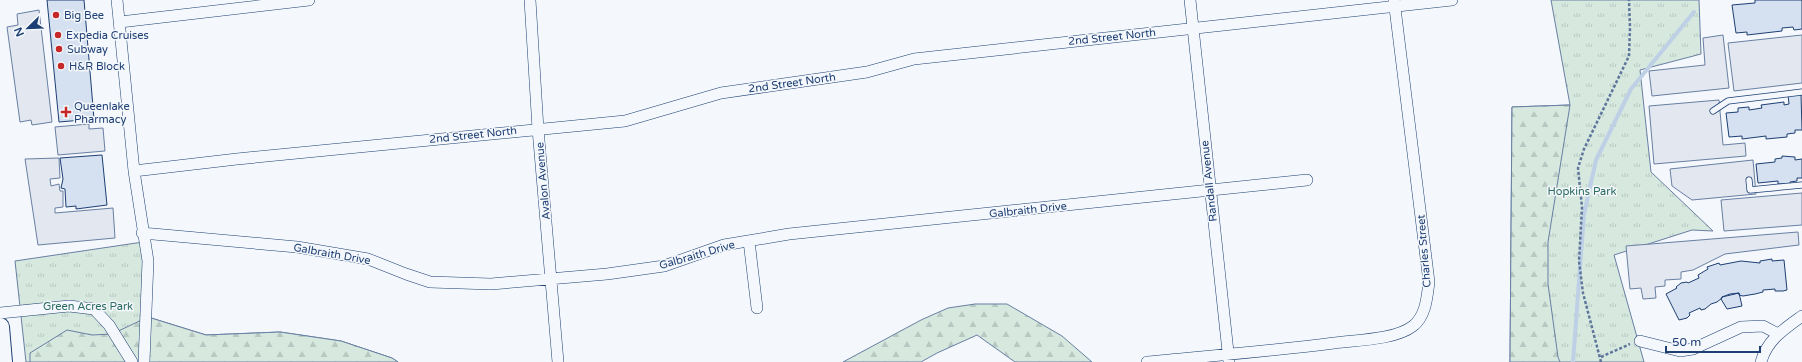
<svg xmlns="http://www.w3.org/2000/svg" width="1802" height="362" font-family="'Varela Round',sans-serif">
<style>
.grass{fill:url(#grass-tufts);stroke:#687fa3}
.forest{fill:url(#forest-firs);stroke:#687fa3}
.parking{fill:#e3e8f0;stroke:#687fa3}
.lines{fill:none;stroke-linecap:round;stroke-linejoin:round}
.stream{stroke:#bed0e5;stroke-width:4}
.building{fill:#d5e0f0;stroke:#1d3f73}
.lane-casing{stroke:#1d3f73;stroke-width:7}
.street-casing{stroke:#1d3f73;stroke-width:12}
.primary-casing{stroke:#1d3f73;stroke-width:20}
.path{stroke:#5e769c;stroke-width:2.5;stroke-dasharray:3 2;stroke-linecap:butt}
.lane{stroke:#f4f7fb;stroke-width:5.5}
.street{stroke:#f4f7fb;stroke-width:11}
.primary{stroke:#f4f7fb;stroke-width:18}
.poi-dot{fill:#c62828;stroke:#f4f7fb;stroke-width:1.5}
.labels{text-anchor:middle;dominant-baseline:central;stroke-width:3;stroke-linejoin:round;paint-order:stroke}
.poi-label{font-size:11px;fill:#1d3f73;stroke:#f4f7fb;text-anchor:start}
.street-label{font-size:11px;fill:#1d3f73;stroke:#f4f7fb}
.park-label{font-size:11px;fill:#2c6c60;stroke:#f4f7fb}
</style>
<defs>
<pattern id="grass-tufts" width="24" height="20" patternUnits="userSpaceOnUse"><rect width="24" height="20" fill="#d7e8df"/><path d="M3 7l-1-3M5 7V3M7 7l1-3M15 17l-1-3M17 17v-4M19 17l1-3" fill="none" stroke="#b8c8c3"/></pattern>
<pattern id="forest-firs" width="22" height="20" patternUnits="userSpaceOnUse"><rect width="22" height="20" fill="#d7e8df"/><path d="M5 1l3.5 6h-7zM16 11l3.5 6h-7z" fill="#b8c8c3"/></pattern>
</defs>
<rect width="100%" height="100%" fill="#f4f7fb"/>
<path class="grass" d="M 1551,0 L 1699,0 L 1701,54 L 1640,70 L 1651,172 L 1713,231 L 1692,230 L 1614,255 L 1644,362 L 1510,362 L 1512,107 L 1570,105 Z
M 143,242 L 148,317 L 206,335 L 280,332 L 341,341 L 392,358 L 398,362 L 26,362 L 15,261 Z"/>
<path class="forest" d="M 1570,105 L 1548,242 L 1548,284 L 1558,357 L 1560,362 L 1510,362 L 1512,107 Z
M 975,304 L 1007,304 L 1062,336 L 1092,362 L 1015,362 L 977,335 L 937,353 L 921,362 L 843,362 L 921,320 L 948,308 Z
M 148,317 L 206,335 L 280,332 L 341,341 L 392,358 L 398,362 L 30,362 L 30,353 L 67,330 L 92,335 L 112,334 Z"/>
<path class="parking" d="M 39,10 L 52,122 L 32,125 L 31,120 L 20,122 L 7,27 L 18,25 L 17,14 Z
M 1723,35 L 1729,88 L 1652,96 L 1649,71 L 1705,65 L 1703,38 Z
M 1802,35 L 1802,83 L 1734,91 L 1728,43 Z
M 1719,100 L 1723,145 L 1745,143 L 1746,156 L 1654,164 L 1649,106 Z
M 89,124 L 89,129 L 103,128 L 105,151 L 58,155 L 55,127 Z
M 59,158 L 60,178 L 50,179 L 51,186 L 59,184 L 60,191 L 63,191 L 63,207 L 55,208 L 55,213 L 113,208 L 115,238 L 38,245 L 25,159 Z
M 1753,160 L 1756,194 L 1692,200 L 1672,186 L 1670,169 Z
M 1802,193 L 1802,225 L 1724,231 L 1721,200 Z
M 1798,232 L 1799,245 L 1725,254 L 1693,270 L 1681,272 L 1681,279 L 1665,280 L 1665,286 L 1655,287 L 1656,298 L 1643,299 L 1641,288 L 1630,289 L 1626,246 Z"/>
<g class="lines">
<path class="stream" d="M 1573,362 L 1584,214 L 1596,160 L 1631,89 L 1694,12"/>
</g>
<path class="building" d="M 47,0 L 84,0 L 94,119 L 59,122 Z
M 1755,0 L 1802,0 L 1802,29 L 1794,30 L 1793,27 L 1782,28 L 1782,31 L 1747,35 L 1747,32 L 1736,33 L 1732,5 L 1755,3 Z
M 1801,94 L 1802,130 L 1795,130 L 1795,133 L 1787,134 L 1787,137 L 1766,139 L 1766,136 L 1742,139 L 1742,136 L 1729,137 L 1726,113 L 1738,112 L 1738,108 L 1749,107 L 1749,110 L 1762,108 L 1761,105 L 1784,102 L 1784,105 L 1789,104 L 1788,95 Z
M 102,155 L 107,205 L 76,209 L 76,206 L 66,207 L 65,189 L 61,188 L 63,179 L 60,158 Z
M 1782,156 L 1795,157 L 1795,160 L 1802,159 L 1802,178 L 1797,178 L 1797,181 L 1790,182 L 1790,184 L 1778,184 L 1778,181 L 1758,183 L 1756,164 L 1775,162 L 1775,159 L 1782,158 Z
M 1772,259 L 1772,261 L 1784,260 L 1787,290 L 1783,291 L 1775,291 L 1775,289 L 1763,290 L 1763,292 L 1755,294 L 1743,296 L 1739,295 L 1739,293 L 1730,294 L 1722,297 L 1722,298 L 1717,302 L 1711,304 L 1705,309 L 1701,310 L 1700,308 L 1689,313 L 1690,315 L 1687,318 L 1679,320 L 1666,294 L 1677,288 L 1676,287 L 1681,283 L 1687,282 L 1688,283 L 1699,278 L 1698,275 L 1708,269 L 1707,267 L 1719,263 L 1720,265 L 1741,261 L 1760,263 L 1760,261 Z
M 1739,293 L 1742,306 L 1727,309 L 1721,299 L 1722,297 Z"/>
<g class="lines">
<defs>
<path id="lane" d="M 1713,111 L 1728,101 L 1802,92
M 1749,180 L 1750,190 L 1802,185"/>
<path id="street" d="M 117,0 L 134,171 L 148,261 L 144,362
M 530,0 L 538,129 L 558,362
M 1190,0 L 1229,361
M 120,22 L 309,0
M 134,171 L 237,159 L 625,121 L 721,93 L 867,72 L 914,59 L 1452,0
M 142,233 L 297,247 L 368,259 L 406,274 L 430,282 L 491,284 L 607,274 L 664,266 L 724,245 L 789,234 L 1307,180
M 749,241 L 757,308
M 0,313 L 69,306 L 94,309 L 109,325 L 132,362
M 1640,341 L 1680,351 L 1693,349 L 1741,327 L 1763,326 L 1778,334
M 1147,362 C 1209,356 1272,351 1334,343 C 1356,340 1395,340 1413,326 C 1426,316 1427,297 1429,282 L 1394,0
M 1761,362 C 1767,340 1784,329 1802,316"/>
<path id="primary" d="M 0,327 L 3,362"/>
</defs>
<use href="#lane" class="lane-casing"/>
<use href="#street" class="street-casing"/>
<use href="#primary" class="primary-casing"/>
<path class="path" d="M 1601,357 L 1630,344
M 1601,362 L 1583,293 L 1579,261 L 1582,207 L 1578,168 L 1584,149 L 1629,56 L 1630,28 L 1629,0"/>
<use href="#lane" class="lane"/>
<use href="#street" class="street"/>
<use href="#primary" class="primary"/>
</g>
<g class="poi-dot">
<circle cx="56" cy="15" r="4"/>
<circle cx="58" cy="35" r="4"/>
<circle cx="59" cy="49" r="4"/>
<circle cx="61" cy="66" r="4"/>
<path d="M64 106h4v4h4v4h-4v4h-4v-4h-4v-4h4z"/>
</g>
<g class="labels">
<g class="poi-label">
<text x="64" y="15">Big Bee</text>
<text x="66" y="35">Expedia Cruises</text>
<text x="67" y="49">Subway</text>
<text x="69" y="66">H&amp;R Block</text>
<text x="74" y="106">Queenlake<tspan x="74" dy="13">Pharmacy</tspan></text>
</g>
<g class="street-label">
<text transform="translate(1112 37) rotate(-6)">2nd Street North</text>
<text transform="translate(792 83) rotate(-8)">2nd Street North</text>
<text transform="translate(473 135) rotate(-6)">2nd Street North</text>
<text transform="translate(543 181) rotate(-95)">Avalon Avenue</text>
<text transform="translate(1209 181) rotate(-96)">Randall Avenue</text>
<text transform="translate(1028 210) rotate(-6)">Galbraith Drive</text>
<text transform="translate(1424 251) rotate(-95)">Charles Street</text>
<text transform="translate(332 254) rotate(10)">Galbraith Drive</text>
<text transform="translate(697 255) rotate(-16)">Galbraith Drive</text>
</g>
<g class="park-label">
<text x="1582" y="191">Hopkins Park</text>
<text x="88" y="306">Green Acres Park</text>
</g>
</g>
<g transform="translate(28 28) rotate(247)" stroke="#f4f7fb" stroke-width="3" paint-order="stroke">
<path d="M0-3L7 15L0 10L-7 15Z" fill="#1d3f73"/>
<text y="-6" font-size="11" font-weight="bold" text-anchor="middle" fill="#1d3f73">N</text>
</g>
<path d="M1666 346v6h94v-6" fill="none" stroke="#1d3f73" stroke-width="2"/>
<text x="1672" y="346" font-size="12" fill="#1d3f73" stroke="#f4f7fb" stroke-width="3" paint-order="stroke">50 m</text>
</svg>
